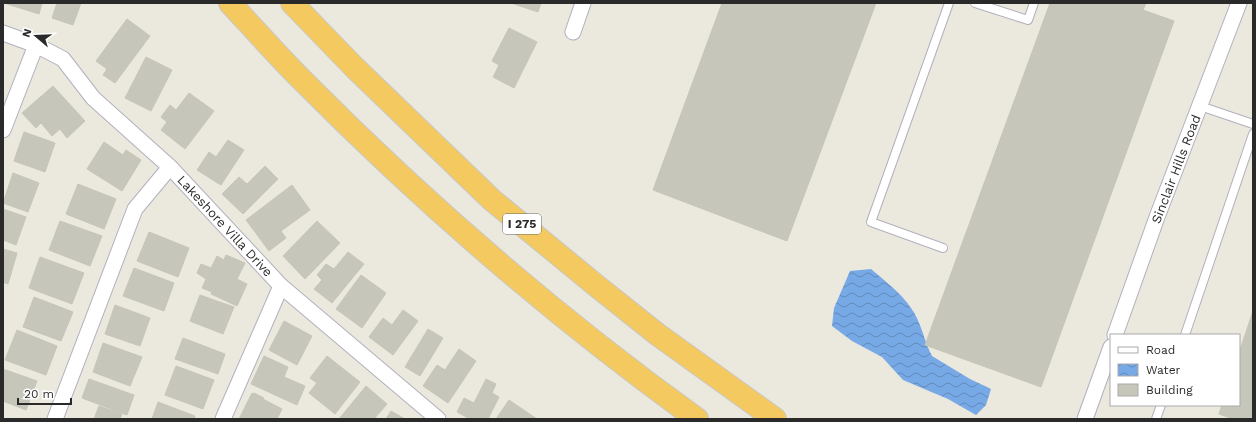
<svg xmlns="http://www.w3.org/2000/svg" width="1256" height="422" font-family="'Work Sans',sans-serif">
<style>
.water{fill:url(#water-waves)}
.building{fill:#c7c6bb;stroke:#c6c5b7}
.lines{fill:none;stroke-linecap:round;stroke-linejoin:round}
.service-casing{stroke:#b2b0bd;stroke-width:10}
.minor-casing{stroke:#b2b0bd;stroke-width:17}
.motorway-casing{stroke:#c8c8c8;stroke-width:24}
.service{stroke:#fff;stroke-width:8}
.minor{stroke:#fff;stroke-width:15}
.motorway{stroke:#f4ca60;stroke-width:22}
.labels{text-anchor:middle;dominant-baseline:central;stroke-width:3;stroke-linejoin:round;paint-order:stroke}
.shield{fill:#fff;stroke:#6a6a6a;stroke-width:1}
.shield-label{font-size:12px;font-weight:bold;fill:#2a2a2a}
.street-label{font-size:13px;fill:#2a2a2a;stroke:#fff}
</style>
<defs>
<pattern id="water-waves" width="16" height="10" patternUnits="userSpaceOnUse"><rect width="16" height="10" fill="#77a9e7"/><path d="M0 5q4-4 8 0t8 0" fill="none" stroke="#628abb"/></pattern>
</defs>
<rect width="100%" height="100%" fill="#ebe9dd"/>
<path class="water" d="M 871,269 C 885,281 901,293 911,308 C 921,321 924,341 932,356 L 970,379 L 991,389 L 986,405 L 976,415 L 948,399 L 903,380 L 882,357 L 852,341 L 832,326 L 834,308 L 850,271 Z"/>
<path class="building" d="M 7,3 L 42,3 L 39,14 L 7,4 Z
M 57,3 L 81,3 L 73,25 L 52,18 Z
M 511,3 L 541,3 L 538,12 Z
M 722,3 L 876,3 L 787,241 L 653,190 Z
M 1050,3 L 1146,3 L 1143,10 L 1174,21 L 1041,387 L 925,345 Z
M 127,19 L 150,36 L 115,83 L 103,75 L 107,69 L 96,61 Z
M 509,28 L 537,42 L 514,88 L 493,77 L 499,65 L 492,61 Z
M 146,57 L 172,70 L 151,111 L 125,98 Z
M 53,86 L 85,121 L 67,138 L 60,129 L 52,136 L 41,123 L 36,128 L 22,113 Z
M 189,93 L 214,111 L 185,149 L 161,130 L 167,122 L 161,117 L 170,105 L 176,110 Z
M 24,132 L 55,143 L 45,172 L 14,161 Z
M 228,140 L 244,150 L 221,185 L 197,170 L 209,152 L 216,157 Z
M 104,142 L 123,155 L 126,150 L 141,160 L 122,191 L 87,169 Z
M 265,166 L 278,179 L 243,214 L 222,194 L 239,177 L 247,184 Z
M 13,173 L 39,183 L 28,212 L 3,203 Z
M 78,184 L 116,199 L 104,229 L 66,214 Z
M 292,185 L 310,210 L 281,231 L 286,238 L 269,251 L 246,220 Z
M 3,209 L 26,217 L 16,245 L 3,240 Z
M 60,221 L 102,236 L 90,266 L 49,250 Z
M 317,221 L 340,243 L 305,279 L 283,256 Z
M 149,232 L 189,248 L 178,277 L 137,261 Z
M 3,249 L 17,253 L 8,284 L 3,282 Z
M 348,252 L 364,264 L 332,303 L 314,289 L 322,280 L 317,275 L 326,264 L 334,269 Z
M 226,255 L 245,263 L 237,279 L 247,284 L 237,306 L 211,294 L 212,292 L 202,288 L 206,279 L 197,273 L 201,264 L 211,268 L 217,256 L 224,260 Z
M 40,257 L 84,273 L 72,304 L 29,288 Z
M 134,268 L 174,283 L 164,311 L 123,296 Z
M 361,275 L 386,293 L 362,328 L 336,309 Z
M 200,295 L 234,307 L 223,334 L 190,321 Z
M 34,297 L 73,312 L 61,341 L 23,327 Z
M 115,305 L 150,318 L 140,346 L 105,334 Z
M 403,310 L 418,321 L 393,355 L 369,337 L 383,318 L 392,325 Z
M 1253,311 L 1253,419 L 1233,419 L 1219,414 L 1222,405 L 1239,405 L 1239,353 Z
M 284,321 L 312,336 L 297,365 L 269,350 Z
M 428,329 L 443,338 L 420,376 L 405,367 Z
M 17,330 L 57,346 L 46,375 L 5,360 Z
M 183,338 L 225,354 L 218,374 L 175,359 Z
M 103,343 L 142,357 L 130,386 L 93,372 Z
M 459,349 L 476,361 L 448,403 L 423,386 L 437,365 L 445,370 Z
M 264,356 L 288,367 L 284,377 L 305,386 L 297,405 L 251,384 Z
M 327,356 L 360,382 L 335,414 L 309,393 L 317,383 L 310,378 Z
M 176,366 L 214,380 L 203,409 L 165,395 Z
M 3,369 L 37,381 L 26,410 L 3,401 Z
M 89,379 L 134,395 L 127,415 L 82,398 Z
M 486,379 L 496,384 L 492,393 L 499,397 L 488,419 L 470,419 L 457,412 L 464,398 L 474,403 Z
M 366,386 L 387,404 L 374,419 L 339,419 Z
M 252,393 L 254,394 L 254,393 L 264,398 L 263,399 L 282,409 L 277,419 L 239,419 Z
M 509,400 L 537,419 L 496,419 Z
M 158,402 L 195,416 L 194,419 L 152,419 Z
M 99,406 L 122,414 L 120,419 L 94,419 Z
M 391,411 L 405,419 L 386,419 Z"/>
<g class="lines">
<defs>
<path id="service" d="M 975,3 L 1028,20 L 1034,3
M 1200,106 L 1253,124
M 943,248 L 871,222 L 949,3
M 1185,335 L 1253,134
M 1156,419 L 1161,405"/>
<path id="minor" d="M 573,32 L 583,3
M 3,33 L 36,45 L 63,59 L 93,98 L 170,167 L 281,286 L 438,419
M 3,130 L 36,45
M 1115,335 L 1157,217 L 1239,3
M 55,419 L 135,209 L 170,167
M 223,419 L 281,286
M 1085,419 L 1111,347"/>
<path id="motorway" d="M 230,3 C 254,29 278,56 303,81 C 425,204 557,318 697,419
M 292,3 L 355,68 L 492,200 L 598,287 L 657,334 L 775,419"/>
</defs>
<use href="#service" class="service-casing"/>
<use href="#minor" class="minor-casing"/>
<use href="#motorway" class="motorway-casing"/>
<use href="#service" class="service"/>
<use href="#minor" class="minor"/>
<use href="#motorway" class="motorway"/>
</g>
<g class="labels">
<rect class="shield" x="503" y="214" width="38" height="20" rx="3"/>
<g class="shield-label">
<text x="522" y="224">I 275</text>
</g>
<g class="street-label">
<text transform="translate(1176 169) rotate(-69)">Sinclair Hills Road</text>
<text transform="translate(225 226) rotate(47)">Lakeshore Villa Drive</text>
</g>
</g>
<rect width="1256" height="422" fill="none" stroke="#2a2a2a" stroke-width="8"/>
<rect x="1110" y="334" width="130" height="72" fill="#ffffff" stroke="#aaaaaa"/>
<rect x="1118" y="347" width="20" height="6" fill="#ffffff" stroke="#aaaaaa"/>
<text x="1146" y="354" font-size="12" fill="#2a2a2a">Road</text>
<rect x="1118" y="364" width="20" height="12" fill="url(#water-waves)" stroke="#aaaaaa"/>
<text x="1146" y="374" font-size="12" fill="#2a2a2a">Water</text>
<rect x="1118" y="384" width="20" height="12" fill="#c7c6bb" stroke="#aaaaaa"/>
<text x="1146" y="394" font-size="12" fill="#2a2a2a">Building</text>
<g transform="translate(36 36) rotate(289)" stroke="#ffffff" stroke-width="3" paint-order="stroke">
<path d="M0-3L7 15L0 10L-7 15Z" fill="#2a2a2a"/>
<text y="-6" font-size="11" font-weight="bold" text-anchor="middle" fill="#2a2a2a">N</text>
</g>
<path d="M18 398v6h53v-6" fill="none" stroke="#2a2a2a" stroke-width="2"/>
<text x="24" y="398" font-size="12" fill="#2a2a2a" stroke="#ffffff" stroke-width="3" paint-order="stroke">20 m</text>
</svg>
